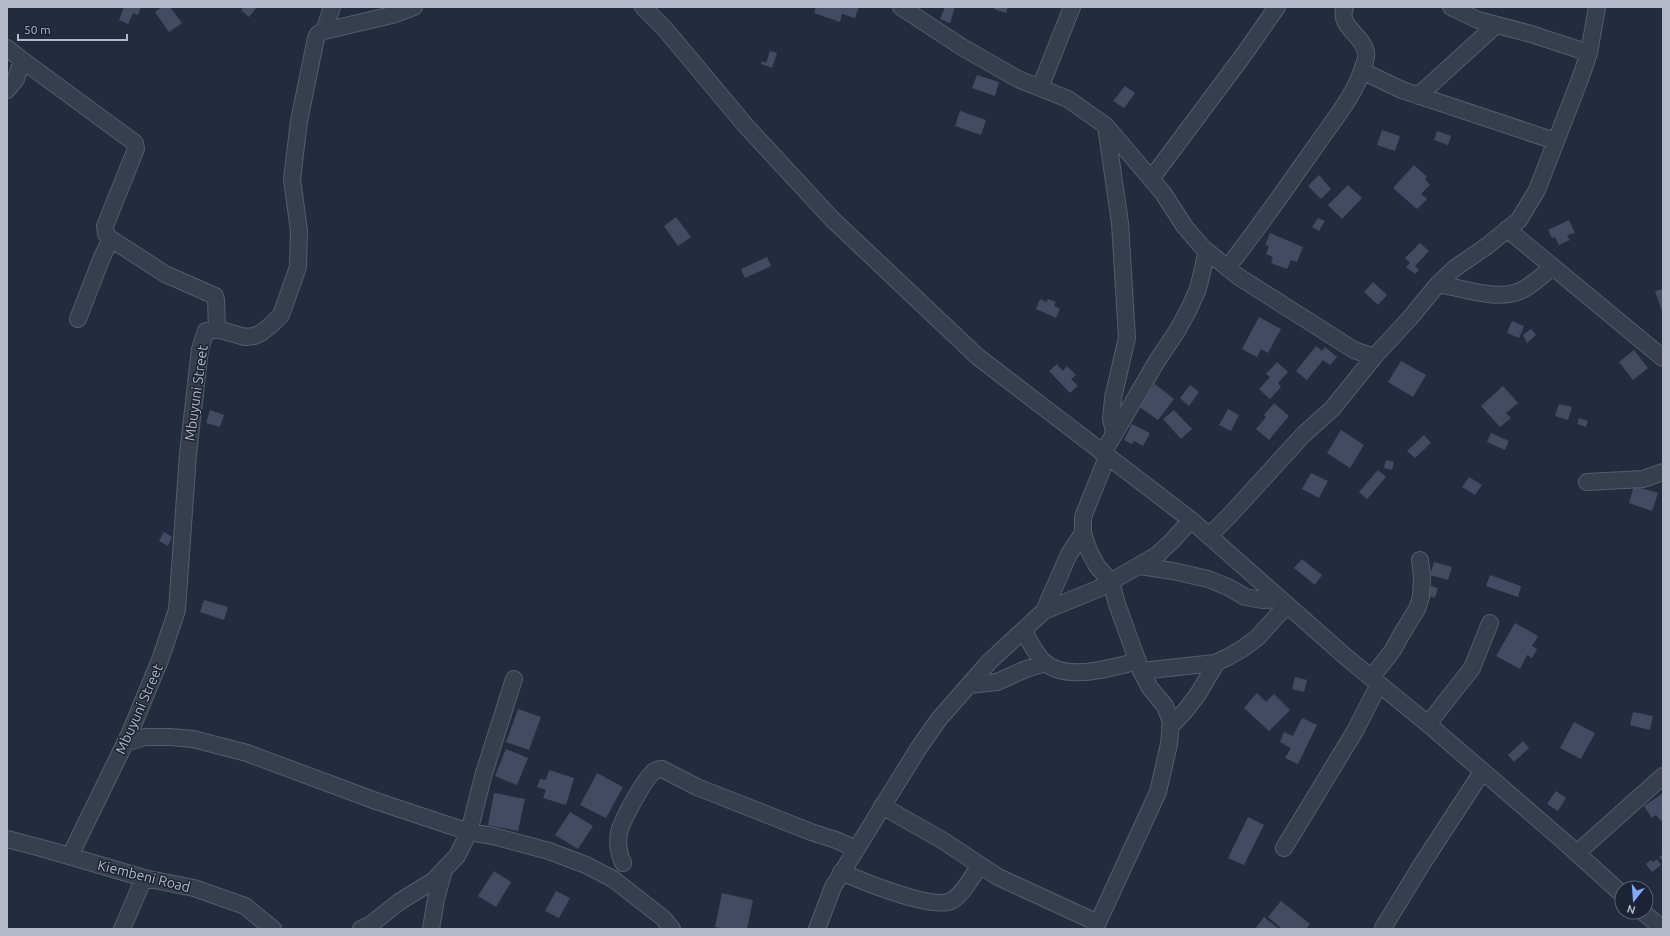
<svg xmlns="http://www.w3.org/2000/svg" width="1670" height="936" font-family="Ubuntu,sans-serif">
<style>
.building{fill:#424b61}
.lines{fill:none;stroke-linecap:round;stroke-linejoin:round}
.street-casing{stroke:#555c6d;stroke-width:18}
.street{stroke:#373e4f;stroke-width:16}
.labels{text-anchor:middle;dominant-baseline:central;stroke-width:3;stroke-linejoin:round;paint-order:stroke}
.street-label{font-size:14px;fill:#b3b9ca;stroke:#1c2334}
</style>
<rect width="100%" height="100%" fill="#232c3f"/>
<path class="building" d="M 124,7 L 141,7 L 138,15 L 133,13 L 128,24 L 119,20 Z
M 162,7 L 170,7 L 182,23 L 169,32 L 155,12 Z
M 244,7 L 257,7 L 249,17 L 241,10 Z
M 816,7 L 859,7 L 855,18 L 842,14 L 840,22 L 814,13 Z
M 945,7 L 955,7 L 950,23 L 940,19 Z
M 994,7 L 1008,7 L 1006,13 L 994,9 Z
M 770,51 L 777,53 L 772,68 L 761,64 L 762,61 L 766,63 Z
M 977,75 L 999,82 L 995,96 L 972,88 Z
M 1125,86 L 1135,93 L 1124,108 L 1113,101 Z
M 960,111 L 986,120 L 981,135 L 955,126 Z
M 1382,130 L 1400,136 L 1395,151 L 1377,145 Z
M 1437,131 L 1451,136 L 1448,145 L 1434,140 Z
M 1414,165 L 1427,177 L 1425,179 L 1430,185 L 1421,194 L 1427,199 L 1417,209 L 1393,188 Z
M 1319,175 L 1331,189 L 1321,199 L 1308,186 Z
M 1348,185 L 1362,198 L 1342,219 L 1328,205 Z
M 676,217 L 691,237 L 678,246 L 664,226 Z
M 1318,218 L 1325,221 L 1319,231 L 1312,227 Z
M 1569,220 L 1575,233 L 1567,235 L 1570,240 L 1559,245 L 1555,237 L 1552,238 L 1548,230 Z
M 1270,233 L 1303,247 L 1297,262 L 1291,260 L 1287,269 L 1271,263 L 1273,257 L 1266,254 L 1269,246 L 1265,245 Z
M 1420,243 L 1429,251 L 1415,266 L 1419,270 L 1415,274 L 1406,267 L 1410,263 L 1405,258 Z
M 767,257 L 771,266 L 745,278 L 741,269 Z
M 1373,282 L 1387,295 L 1378,305 L 1364,292 Z
M 1663,289 L 1663,314 L 1655,291 Z
M 1040,299 L 1046,302 L 1048,299 L 1056,302 L 1054,306 L 1060,309 L 1056,318 L 1036,309 Z
M 1259,317 L 1281,329 L 1268,353 L 1261,349 L 1257,357 L 1242,349 Z
M 1512,321 L 1524,326 L 1519,338 L 1507,333 Z
M 1531,329 L 1536,335 L 1527,343 L 1523,335 Z
M 1316,346 L 1322,351 L 1325,347 L 1337,357 L 1330,365 L 1323,360 L 1307,380 L 1296,371 Z
M 1634,350 L 1648,368 L 1633,380 L 1619,362 Z
M 1401,361 L 1426,375 L 1413,397 L 1388,382 Z
M 1277,362 L 1288,372 L 1278,383 L 1281,387 L 1270,399 L 1259,389 L 1270,377 L 1266,374 Z
M 1057,364 L 1063,371 L 1067,366 L 1076,375 L 1071,379 L 1078,386 L 1070,393 L 1049,371 Z
M 1155,384 L 1174,399 L 1158,420 L 1138,406 Z
M 1190,385 L 1199,392 L 1189,406 L 1180,398 Z
M 1503,386 L 1518,403 L 1506,413 L 1511,418 L 1500,427 L 1481,406 Z
M 1274,403 L 1289,416 L 1269,440 L 1256,429 L 1266,417 L 1264,415 Z
M 1559,404 L 1572,407 L 1568,420 L 1555,416 Z
M 1228,409 L 1239,415 L 1231,431 L 1219,425 Z
M 210,410 L 224,415 L 220,427 L 206,423 Z
M 1174,410 L 1192,429 L 1181,439 L 1163,419 Z
M 1579,418 L 1588,421 L 1586,427 L 1577,424 Z
M 1132,424 L 1150,433 L 1143,446 L 1134,441 L 1132,444 L 1124,440 Z
M 1341,430 L 1364,445 L 1350,468 L 1327,453 Z
M 1491,433 L 1509,441 L 1505,450 L 1487,442 Z
M 1424,435 L 1431,443 L 1415,458 L 1407,451 Z
M 1386,460 L 1394,462 L 1392,470 L 1384,468 Z
M 1378,470 L 1386,477 L 1367,499 L 1359,492 Z
M 1311,473 L 1328,481 L 1319,498 L 1302,489 Z
M 1469,477 L 1482,485 L 1475,495 L 1462,487 Z
M 1634,486 L 1658,493 L 1652,511 L 1629,503 Z
M 164,532 L 172,537 L 168,546 L 159,541 Z
M 1302,559 L 1322,575 L 1315,585 L 1294,568 Z
M 1434,562 L 1452,567 L 1448,580 L 1430,575 Z
M 1490,575 L 1521,586 L 1518,597 L 1486,586 Z
M 1428,585 L 1438,588 L 1435,598 L 1426,595 Z
M 204,600 L 228,607 L 224,620 L 200,612 Z
M 1515,623 L 1538,636 L 1532,646 L 1537,649 L 1532,658 L 1527,655 L 1520,669 L 1496,656 Z
M 1295,677 L 1307,680 L 1304,692 L 1292,689 Z
M 1257,693 L 1266,702 L 1274,694 L 1290,710 L 1269,731 L 1244,708 Z
M 518,709 L 541,717 L 529,750 L 506,742 Z
M 1633,712 L 1653,716 L 1650,730 L 1630,725 Z
M 1302,718 L 1317,725 L 1298,764 L 1285,758 L 1291,748 L 1280,742 L 1284,732 L 1293,736 Z
M 1574,722 L 1595,733 L 1581,759 L 1560,748 Z
M 1523,741 L 1529,748 L 1514,762 L 1508,755 Z
M 506,749 L 528,758 L 517,785 L 495,776 Z
M 549,770 L 574,778 L 566,805 L 543,798 L 546,790 L 537,787 L 540,779 L 546,780 Z
M 597,773 L 623,787 L 606,818 L 580,805 Z
M 1556,791 L 1566,798 L 1558,811 L 1547,804 Z
M 494,793 L 525,799 L 518,831 L 488,825 Z
M 1663,793 L 1663,820 L 1661,821 L 1656,815 L 1652,818 L 1644,806 Z
M 570,812 L 593,826 L 578,849 L 555,835 Z
M 1248,817 L 1264,825 L 1244,865 L 1228,858 Z
M 1663,854 L 1663,861 L 1659,857 Z
M 1657,859 L 1661,865 L 1652,872 L 1646,864 L 1651,860 L 1653,862 Z
M 494,871 L 511,882 L 496,907 L 478,896 Z
M 556,891 L 570,898 L 559,918 L 545,911 Z
M 722,893 L 753,900 L 747,929 L 726,929 L 715,927 Z
M 1281,901 L 1310,924 L 1306,929 L 1282,929 L 1268,917 Z
M 1264,917 L 1279,929 L 1255,929 Z"/>
<g class="lines">
<defs>
<path id="street" d="M 643,7 L 665,29 L 746,126 L 832,219 L 978,357 L 1191,520 L 1346,657 L 1428,724 L 1568,845 L 1622,894
M 901,7 L 962,47 L 1018,79 L 1068,99 L 1106,126 L 1163,193 L 1185,227 L 1203,248 L 1239,277 L 1354,350 L 1374,357
M 1451,7 L 1478,20 L 1531,34 L 1589,53
M 324,31 L 332,7
M 7,48 L 22,60 L 135,143 L 136,149 L 105,226 L 106,234 L 111,239 L 165,274 L 215,296 L 216,300 L 217,329
M 1362,71 L 1402,90 L 1555,141
M 1040,88 L 1072,7
M 7,90 L 16,79 L 22,60
M 1418,96 L 1496,25
M 1151,179 L 1245,53 L 1277,7
M 1507,229 L 1663,358
M 1227,268 C 1258,229 1286,188 1315,147 C 1330,125 1355,95 1362,70 C 1364,65 1367,56 1366,52 C 1363,35 1337,26 1345,7
M 1438,284 C 1462,288 1497,301 1520,291 C 1532,286 1543,274 1553,267
M 78,319 L 102,257 L 111,239
M 1112,438 L 1157,361 L 1177,331 L 1188,311 L 1198,289 L 1207,251
M 1102,453 L 1112,438 L 1114,431 L 1111,419 L 1113,398 L 1127,338 L 1120,223 L 1106,126
M 1587,482 L 1643,479 L 1663,472
M 1209,536 L 1230,515 L 1304,434 L 1332,409 L 1374,357 L 1410,318 L 1438,284 L 1455,268 L 1487,246 L 1519,220 L 1537,190 L 1580,79 L 1589,53 L 1597,7
M 1140,566 L 1173,571 L 1208,579 L 1228,587 L 1245,597 L 1262,600 L 1280,599
M 1044,611 L 1069,554 L 1083,533
M 1024,631 C 1029,641 1035,652 1042,660 C 1064,683 1111,668 1138,661
M 1141,671 L 1215,663 L 1228,657 L 1242,649 L 1257,638 L 1287,605
M 1371,678 L 1393,650 L 1401,635 L 1417,609 L 1421,597 L 1422,577 L 1420,560
M 969,685 L 997,682 L 1026,669 L 1046,663
M 1428,724 L 1472,668 L 1490,623
M 1170,727 L 1185,711 L 1198,694 L 1217,662
M 125,743 L 145,737 L 170,737 L 193,739 L 247,753 L 376,801 L 469,832 L 493,836 L 549,851 L 586,865 L 613,879 L 663,918 L 672,929
M 882,806 L 942,840 L 998,877 L 1098,923
M 7,839 L 45,849 L 144,878 L 194,888 L 245,906 L 273,929
M 1284,848 L 1355,731 L 1379,684
M 1577,853 L 1663,776
M 70,856 L 129,735 L 160,660 L 177,610 L 188,454 L 200,349 L 206,331 L 217,329 L 245,337 L 254,336 L 261,333 L 271,325 L 281,315 L 298,267 L 299,231 L 292,179 L 299,121 L 316,38 L 318,34 L 324,31 L 392,15 L 414,7
M 623,863 C 619,854 617,843 619,833 C 621,822 646,775 656,770 C 658,769 660,769 662,769 L 697,787 L 811,832 L 836,840 L 856,849
M 841,872 C 862,881 932,910 951,901 C 962,896 973,875 980,865
M 1643,912 L 1663,929
M 1383,928 L 1422,864 L 1482,772
M 122,929 L 144,878
M 361,929 L 370,925 L 399,902 L 433,881 L 457,856 L 469,832 L 484,773 L 514,679
M 431,929 L 436,899 L 444,870
M 817,929 L 833,887 L 918,749 L 939,719 L 989,662 L 1044,611 L 1100,588 L 1157,555 L 1172,541 L 1191,520
M 1095,929 L 1158,792 L 1169,744 L 1171,722 L 1165,706 L 1150,688 L 1141,671 L 1117,604 L 1111,582 L 1097,566 L 1089,551 L 1083,533 L 1083,517 L 1107,457"/>
</defs>
<use href="#street" class="street-casing"/>
<use href="#street" class="street"/>
</g>
<g class="labels">
<g class="street-label">
<text transform="translate(196 393) rotate(-82)">Mbuyuni Street</text>
<text transform="translate(139 709) rotate(-66)">Mbuyuni Street</text>
<text transform="translate(144 876) rotate(14)">Kiembeni Road</text>
</g>
</g>
<rect width="1670" height="936" fill="none" stroke="#b3b9ca" stroke-width="16"/>
<g transform="translate(1634 900) rotate(197)"><circle r="19" fill="#1c2334" stroke="#585f70"/>
<path d="M0-3L7 15L0 10L-7 15Z" fill="#85a8fc"/>
<text y="-6" font-size="11" font-weight="bold" text-anchor="middle" fill="#b3b9ca">N</text>
</g>
<path d="M18 34v6h109v-6" fill="none" stroke="#b3b9ca" stroke-width="2"/>
<text x="24" y="34" font-size="12" fill="#b3b9ca" stroke="#1c2334" stroke-width="3" paint-order="stroke">50 m</text>
</svg>
